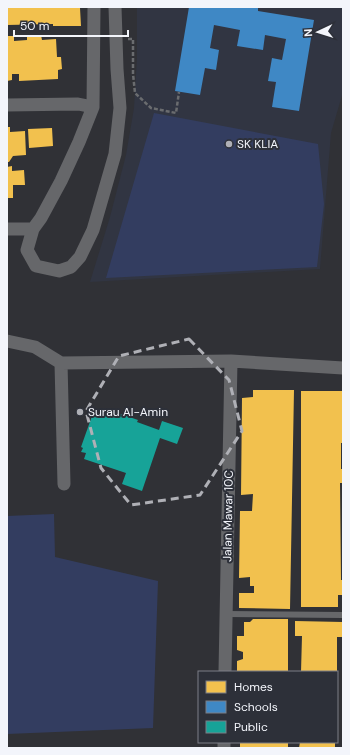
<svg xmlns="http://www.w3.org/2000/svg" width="350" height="755" font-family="'DM Sans',sans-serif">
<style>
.built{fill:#313542}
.green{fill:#333d60}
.homes{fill:#f2c14e}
.schools{fill:#3f88c5}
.public{fill:#17a398}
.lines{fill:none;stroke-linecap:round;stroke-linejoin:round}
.path{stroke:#6a6c6f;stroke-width:2.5;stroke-dasharray:4 2;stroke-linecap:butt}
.service{stroke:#66676a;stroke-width:6}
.minor{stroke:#66676a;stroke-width:13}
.marked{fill:none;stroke:#afb0b6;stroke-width:3;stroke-dasharray:8 5;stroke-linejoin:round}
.poi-dot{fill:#afb0b6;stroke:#2d3039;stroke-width:1.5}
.labels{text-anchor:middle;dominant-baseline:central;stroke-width:4;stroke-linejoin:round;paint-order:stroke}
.poi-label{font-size:12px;fill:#f3f5fb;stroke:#2d3039;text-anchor:start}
.street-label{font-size:12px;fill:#f3f5fb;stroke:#2d3039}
</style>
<rect width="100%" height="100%" fill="#303136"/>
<path class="built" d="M 137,7 L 343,7 L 343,92 L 331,133 L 320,269 L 90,282 L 110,217 L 126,155 L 134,108 L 137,58 Z"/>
<path class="green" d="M 154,113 L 318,144 L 324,204 L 317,267 L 106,278 Z
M 54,514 L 55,557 L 158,581 L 153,728 L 7,734 L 7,516 Z"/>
<path class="homes" d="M 7,7 L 80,8 L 81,26 L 53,26 L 53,24 L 7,25 Z
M 27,35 L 41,35 L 42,40 L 56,39 L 57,57 L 61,57 L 62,69 L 58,70 L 58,79 L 19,81 L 19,74 L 12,74 L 12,80 L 7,81 L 7,36 L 14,36 L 14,41 L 27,40 Z
M 7,127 L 10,127 L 10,132 L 25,131 L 26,155 L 13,156 L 9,162 L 7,162 Z
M 52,128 L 53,146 L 29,148 L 28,129 Z
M 12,166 L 12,171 L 24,170 L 25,185 L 13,185 L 13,198 L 7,198 L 7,167 Z
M 253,390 L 294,390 L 290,609 L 239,608 L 239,593 L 254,593 L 254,586 L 250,586 L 250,577 L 239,578 L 240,511 L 252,511 L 253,494 L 241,495 L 242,398 L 253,397 Z
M 301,391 L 342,391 L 343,443 L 341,443 L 341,469 L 343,469 L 343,483 L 340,483 L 341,580 L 343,580 L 343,595 L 338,595 L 338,607 L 301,607 Z
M 253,619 L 288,619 L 288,672 L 237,672 L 237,661 L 243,659 L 243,652 L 237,650 L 237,636 L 244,636 L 244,622 L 250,622 Z
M 295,621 L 343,622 L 343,637 L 337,637 L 337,672 L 301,672 L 302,636 L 295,636 Z
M 237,742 L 288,742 L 288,748 L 240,748 L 240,743 Z
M 300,742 L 335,742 L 335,748 L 299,748 Z"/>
<path class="schools" d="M 189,7 L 258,7 L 258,11 L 314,20 L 299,111 L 272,107 L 276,82 L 268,81 L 272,58 L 282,60 L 286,39 L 265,35 L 263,50 L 237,46 L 240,30 L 214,25 L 210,48 L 219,50 L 216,70 L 205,68 L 200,95 L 175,91 Z"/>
<path class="public" d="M 100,410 L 114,415 L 115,412 L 138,420 L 137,422 L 159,430 L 162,421 L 183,428 L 177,444 L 160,438 L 142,491 L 122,484 L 126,473 L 84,459 L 86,453 L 81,452 L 83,448 L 81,447 L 92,416 L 95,416 L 96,411 L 100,412 Z"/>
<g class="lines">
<path class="path" d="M 128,39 L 133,39 L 133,74 L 135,93 L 151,108 L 176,113 L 179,92"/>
<path class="service" d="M 226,614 L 343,615"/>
<path class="minor" d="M 94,7 L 93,107 L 79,142 L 61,181 L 41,218 L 33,229 L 27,250 L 36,266 L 59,271 L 71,267 L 80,257 L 93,230 L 115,154 L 120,108 L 117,69 L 115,7
M 7,105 L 78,104 L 93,107
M 7,229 L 33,229
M 7,341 L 35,347 L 61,363
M 64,484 L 61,363 L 231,361 L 343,368
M 225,672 L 231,361
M 224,748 L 224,742"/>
</g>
<path class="marked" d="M 189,339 L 229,380 L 242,431 L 200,495 L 131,505 L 101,468 L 86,411 L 119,356 Z"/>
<g class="poi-dot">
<circle cx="229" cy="144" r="4"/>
<circle cx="80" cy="412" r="4"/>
</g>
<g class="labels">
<g class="poi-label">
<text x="237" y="144">SK KLIA</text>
<text x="88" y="412">Surau Al-Amin</text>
</g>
<g class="street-label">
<text transform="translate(228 516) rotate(-89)">Jalan Mawar 10C</text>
</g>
</g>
<rect width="350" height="755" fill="none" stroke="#f3f5fb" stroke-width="16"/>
<rect x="198" y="671" width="140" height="72" fill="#2d3039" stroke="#7c7f87"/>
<rect x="206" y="681" width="20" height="12" fill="#f2c14e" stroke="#7c7f87"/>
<text x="234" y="691" font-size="12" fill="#f3f5fb">Homes</text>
<rect x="206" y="701" width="20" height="12" fill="#3f88c5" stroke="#7c7f87"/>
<text x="234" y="711" font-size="12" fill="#f3f5fb">Schools</text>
<rect x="206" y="721" width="20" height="12" fill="#17a398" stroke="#7c7f87"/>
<text x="234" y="731" font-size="12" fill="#f3f5fb">Public</text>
<g transform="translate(318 32) rotate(266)" stroke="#2d3039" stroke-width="3" paint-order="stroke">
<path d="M0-3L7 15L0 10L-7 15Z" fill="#f3f5fb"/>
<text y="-6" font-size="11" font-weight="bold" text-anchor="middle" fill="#f3f5fb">N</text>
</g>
<path d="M14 30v6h114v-6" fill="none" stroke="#f3f5fb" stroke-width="2"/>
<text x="20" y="30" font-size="12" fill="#f3f5fb" stroke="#2d3039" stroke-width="3" paint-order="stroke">50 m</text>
</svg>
